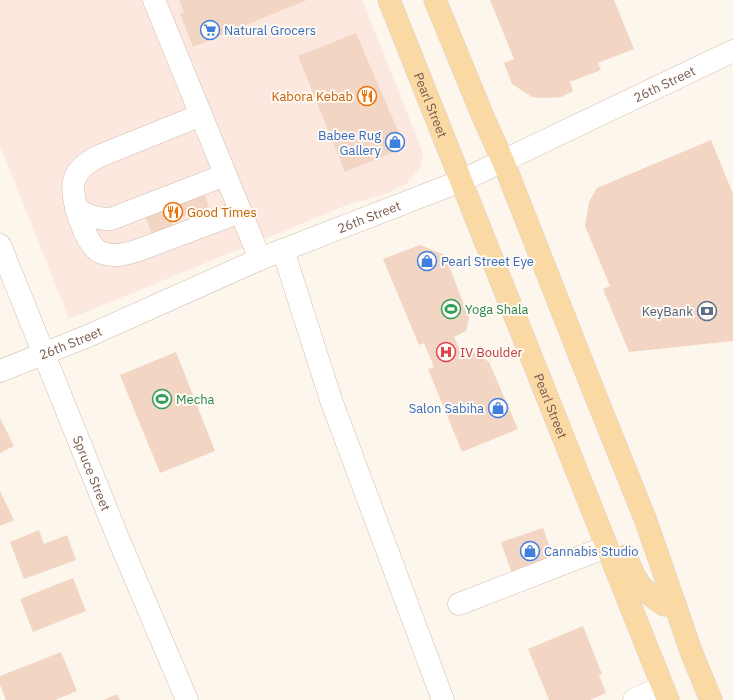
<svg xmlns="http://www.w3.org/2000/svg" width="733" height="700" font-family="'IBM Plex Sans',sans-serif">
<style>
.commercial{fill:#fde8e0}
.building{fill:#f3d5c3}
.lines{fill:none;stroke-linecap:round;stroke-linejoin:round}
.minor-casing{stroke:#d1beb0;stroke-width:23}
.major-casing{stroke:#dad1cd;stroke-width:23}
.minor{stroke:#fff;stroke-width:22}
.major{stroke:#fbd9a5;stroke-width:22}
.labels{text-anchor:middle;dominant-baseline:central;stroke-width:4;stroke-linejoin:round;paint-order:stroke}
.shop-label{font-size:13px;fill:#366cbe;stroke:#fffaf3;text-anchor:start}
.street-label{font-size:13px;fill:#7a5c4d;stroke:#fffaf3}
.food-label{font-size:13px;fill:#c56008;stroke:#fffaf3;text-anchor:end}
.leisure-label{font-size:13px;fill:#27864d;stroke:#fffaf3;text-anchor:start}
.service-label{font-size:13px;fill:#4e5e75;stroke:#fffaf3;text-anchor:end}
.health-label{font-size:13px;fill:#be3a42;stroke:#fffaf3;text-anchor:start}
</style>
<rect width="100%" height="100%" fill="#fdf6ec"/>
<path class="commercial" d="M 0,0 L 362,0 L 423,153 L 420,168 L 406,184 L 385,194 L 347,205 L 69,319 L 0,145 Z"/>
<path class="building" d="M 179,0 L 307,0 L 193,47 L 180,14 L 184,12 Z
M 490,0 L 614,0 L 634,49 L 598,63 L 601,70 L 570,82 L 573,91 L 561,97 L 543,98 L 532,97 L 512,84 L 504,63 L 514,59 Z
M 356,33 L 405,147 L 345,172 L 298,56 Z
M 711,140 L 733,194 L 733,341 L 629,352 L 603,289 L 610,286 L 585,226 L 589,202 L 597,188 Z
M 203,191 L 209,207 L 200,210 L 202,215 L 191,219 L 189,214 L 171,221 L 173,226 L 152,234 L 143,210 Z
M 420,245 L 445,255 L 469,318 L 466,331 L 454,337 L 463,356 L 474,352 L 489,362 L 518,429 L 462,452 L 428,369 L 434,367 L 424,343 L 419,345 L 383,259 Z
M 176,352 L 215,451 L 160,473 L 120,375 Z
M 0,418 L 14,446 L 0,453 Z
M 0,491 L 14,520 L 0,526 Z
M 543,528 L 554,559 L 512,574 L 501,542 Z
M 39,530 L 44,544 L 67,535 L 76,560 L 24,579 L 10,542 Z
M 73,578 L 86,611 L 33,632 L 20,599 Z
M 583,626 L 602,674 L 599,675 L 606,693 L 590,700 L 549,700 L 528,649 Z
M 61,652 L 77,691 L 55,700 L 6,700 L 0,685 L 0,676 Z
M 117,694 L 120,700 L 103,700 Z"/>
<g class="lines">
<defs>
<g id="minor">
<path d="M 154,0 L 260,259"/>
<path d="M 201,115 L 97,157 C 87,163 77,169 74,181 C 70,197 85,245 100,252 C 113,258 126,254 139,250 L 240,212"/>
<path d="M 76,209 C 88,216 97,219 111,219 L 225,175"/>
<path id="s1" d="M 0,245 L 118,538 L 187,700"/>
<path d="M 283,250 L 331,400 L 443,700"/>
<path id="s2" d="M 0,371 L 88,336 L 260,259 L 461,181 L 733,51"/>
<path d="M 459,604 L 606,547"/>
<path d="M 634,700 L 663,686"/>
</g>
<g id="major">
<path id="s3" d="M 389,0 L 668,700"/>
<path d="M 435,0 L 484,119 L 503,161 L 592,387 L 646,521 L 692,654 L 711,700"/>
<path d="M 626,556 C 636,582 640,589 664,605 L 675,604"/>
</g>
</defs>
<use href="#minor" class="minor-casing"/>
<use href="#major" class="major-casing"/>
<use href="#minor" class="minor"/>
<use href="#major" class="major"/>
</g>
<defs>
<symbol id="supermarket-ring" viewBox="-11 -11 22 22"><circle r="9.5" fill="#fffaf3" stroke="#3f7fe0" stroke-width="1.5"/><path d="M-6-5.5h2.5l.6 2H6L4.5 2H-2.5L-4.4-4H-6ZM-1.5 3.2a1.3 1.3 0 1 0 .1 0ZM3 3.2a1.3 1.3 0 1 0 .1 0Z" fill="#3f7fe0"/></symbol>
<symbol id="restaurant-ring" viewBox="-11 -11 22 22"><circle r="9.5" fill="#fffaf3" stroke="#e8710a" stroke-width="1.5"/><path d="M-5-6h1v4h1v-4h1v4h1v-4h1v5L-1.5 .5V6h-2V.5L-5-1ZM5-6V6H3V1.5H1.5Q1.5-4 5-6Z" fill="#e8710a"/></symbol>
<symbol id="shop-ring" viewBox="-11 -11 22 22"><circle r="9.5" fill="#fffaf3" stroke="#3f7fe0" stroke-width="1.5"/><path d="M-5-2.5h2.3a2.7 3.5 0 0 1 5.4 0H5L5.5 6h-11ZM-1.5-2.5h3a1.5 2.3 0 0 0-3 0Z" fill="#3f7fe0"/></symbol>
<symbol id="stadium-ring" viewBox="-11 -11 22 22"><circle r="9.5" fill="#fffaf3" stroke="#2e9e5b" stroke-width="1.5"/><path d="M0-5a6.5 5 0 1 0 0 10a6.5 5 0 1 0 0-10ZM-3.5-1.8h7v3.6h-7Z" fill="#2e9e5b"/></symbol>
<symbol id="bank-ring" viewBox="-11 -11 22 22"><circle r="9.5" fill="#fffaf3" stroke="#5c6f8a" stroke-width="1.5"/><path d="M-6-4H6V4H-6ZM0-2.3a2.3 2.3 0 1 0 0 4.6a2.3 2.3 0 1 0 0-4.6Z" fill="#5c6f8a"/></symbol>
<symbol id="hospital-ring" viewBox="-11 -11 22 22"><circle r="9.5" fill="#fffaf3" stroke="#e0444e" stroke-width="1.5"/><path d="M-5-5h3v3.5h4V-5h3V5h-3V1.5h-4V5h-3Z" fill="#e0444e"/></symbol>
</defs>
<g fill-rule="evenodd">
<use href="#supermarket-ring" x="199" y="19" width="22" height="22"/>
<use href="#restaurant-ring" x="356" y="85" width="22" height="22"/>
<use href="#shop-ring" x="384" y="131" width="22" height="22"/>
<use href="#restaurant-ring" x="162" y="201" width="22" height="22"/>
<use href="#shop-ring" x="416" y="250" width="22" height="22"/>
<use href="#stadium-ring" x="440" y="298" width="22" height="22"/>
<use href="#bank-ring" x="696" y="300" width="22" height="22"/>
<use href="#hospital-ring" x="435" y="341" width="22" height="22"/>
<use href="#stadium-ring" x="151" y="388" width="22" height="22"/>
<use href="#shop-ring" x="487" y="397" width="22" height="22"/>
<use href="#shop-ring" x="519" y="540" width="22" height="22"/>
</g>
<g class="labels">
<g class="shop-label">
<text x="224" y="30">Natural Grocers</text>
<text x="381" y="135" text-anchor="end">Babee Rug<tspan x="381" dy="15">Gallery</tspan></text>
<text x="441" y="261">Pearl Street Eye</text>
<text x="484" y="408" text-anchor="end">Salon Sabiha</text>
<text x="544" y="551">Cannabis Studio</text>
</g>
<g class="street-label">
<text stroke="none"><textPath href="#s2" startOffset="724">26th Street</textPath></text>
<text stroke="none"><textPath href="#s3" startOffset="113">Pearl Street</textPath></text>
<text stroke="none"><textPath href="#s2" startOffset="400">26th Street</textPath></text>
<text stroke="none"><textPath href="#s2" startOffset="76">26th Street</textPath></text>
<text stroke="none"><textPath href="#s3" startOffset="437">Pearl Street</textPath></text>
<text stroke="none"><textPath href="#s1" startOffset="246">Spruce Street</textPath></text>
</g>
<g class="food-label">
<text x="353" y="96">Kabora Kebab</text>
<text x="187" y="212" text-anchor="start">Good Times</text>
</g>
<g class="leisure-label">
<text x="465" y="309">Yoga Shala</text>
<text x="176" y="399">Mecha</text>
</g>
<g class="service-label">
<text x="693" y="311">KeyBank</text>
</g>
<g class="health-label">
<text x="460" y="352">IV Boulder</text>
</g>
</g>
</svg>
